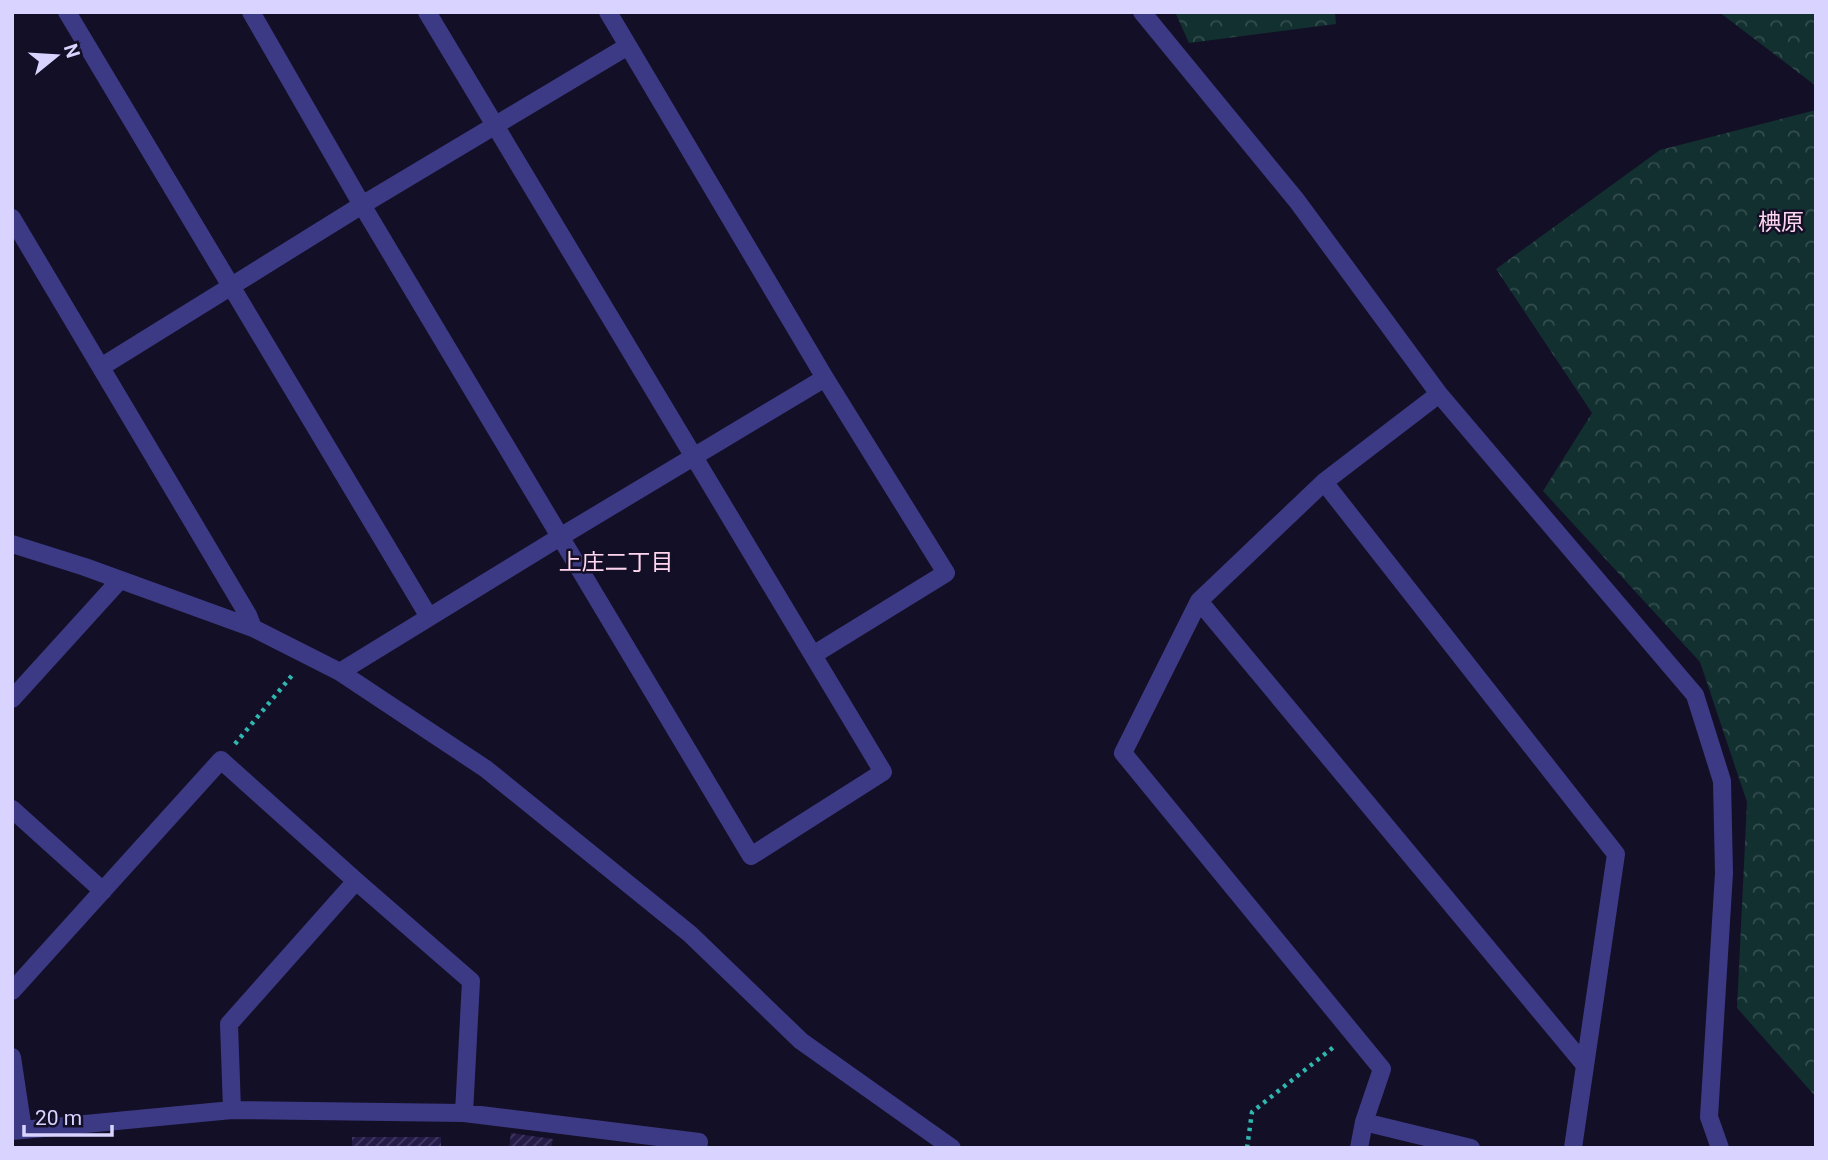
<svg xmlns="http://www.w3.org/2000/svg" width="1828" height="1160" font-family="Roboto,'Noto Sans JP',sans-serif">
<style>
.forest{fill:url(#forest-crowns)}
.building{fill:url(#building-hatch)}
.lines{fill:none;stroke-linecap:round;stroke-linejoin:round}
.path{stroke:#2fb8b0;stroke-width:4.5;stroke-dasharray:3.5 5;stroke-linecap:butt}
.minor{stroke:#3d3a85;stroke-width:18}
.labels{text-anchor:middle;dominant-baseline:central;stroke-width:5;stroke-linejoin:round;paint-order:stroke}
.neighbourhood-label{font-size:23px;fill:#ffd6f0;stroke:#130f26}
</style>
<defs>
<pattern id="forest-crowns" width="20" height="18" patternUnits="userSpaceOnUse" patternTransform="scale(1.75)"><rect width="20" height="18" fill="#12302f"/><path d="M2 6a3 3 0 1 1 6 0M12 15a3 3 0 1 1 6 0" fill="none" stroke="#344d4e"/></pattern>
<pattern id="building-hatch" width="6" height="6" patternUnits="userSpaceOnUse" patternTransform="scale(1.75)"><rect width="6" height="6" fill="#241b47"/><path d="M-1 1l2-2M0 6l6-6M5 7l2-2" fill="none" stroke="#433b63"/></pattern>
</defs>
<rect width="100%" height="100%" fill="#130f26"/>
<path class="forest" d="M 1175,12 L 1335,12 L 1336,24 L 1189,43 Z
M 1719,12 L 1816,12 L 1816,86 Z
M 1816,110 L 1816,1097 L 1737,1008 L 1747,802 L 1700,662 L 1543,491 L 1592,413 L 1496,269 L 1660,150 Z"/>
<path class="building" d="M 511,1133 L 553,1139 L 551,1148 L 509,1148 Z
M 352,1137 L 441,1137 L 441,1148 L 352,1148 Z"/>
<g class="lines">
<path class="path" d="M 235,744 L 294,673
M 1247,1148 L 1252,1112 L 1335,1046"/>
<path class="minor" d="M 67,12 L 429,617
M 251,12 L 362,205 L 751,856 L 883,772 L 427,12
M 608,12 L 825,378 L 946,573 L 813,655
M 1142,12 L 1297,201 L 1439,394 L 1695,695 L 1722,781 L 1724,873 L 1709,1117 L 1720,1148
M 12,218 L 248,615 L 253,628
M 101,367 L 362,205 L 628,46
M 1324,482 L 1616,854 L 1573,1148
M 12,544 L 85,567 L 253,628 L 340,672 L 486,769 L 690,934 L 801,1041 L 952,1148
M 1199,601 L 1584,1064
M 340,672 L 560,537 L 825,378
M 12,699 L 120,580
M 12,809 L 103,891
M 12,991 L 221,760 L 356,881 L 471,981 L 464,1113
M 12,1057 L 23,1130
M 232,1110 L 229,1024 L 356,881
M 1364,1122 L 1471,1148
M 12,1131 L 232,1110 L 464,1113 L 699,1142 L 698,1148
M 1359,1148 L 1364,1122 L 1382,1069 L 1123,753 L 1199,601 L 1324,482 L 1439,394"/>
</g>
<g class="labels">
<g class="neighbourhood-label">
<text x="1781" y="222">椣原</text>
<text x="616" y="562">上庄二丁目</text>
</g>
</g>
<rect width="1828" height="1160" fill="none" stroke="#d9d4ff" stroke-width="28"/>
<g transform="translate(56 56) rotate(72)" stroke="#130f26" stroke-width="5" paint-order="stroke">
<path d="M0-5L12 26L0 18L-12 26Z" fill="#d9d4ff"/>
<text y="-10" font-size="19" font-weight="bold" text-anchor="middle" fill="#d9d4ff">N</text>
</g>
<path d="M24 1125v10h88v-10" fill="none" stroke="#d9d4ff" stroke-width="3.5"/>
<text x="35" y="1125" font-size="21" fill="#d9d4ff" stroke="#130f26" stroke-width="5" paint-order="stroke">20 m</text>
</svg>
